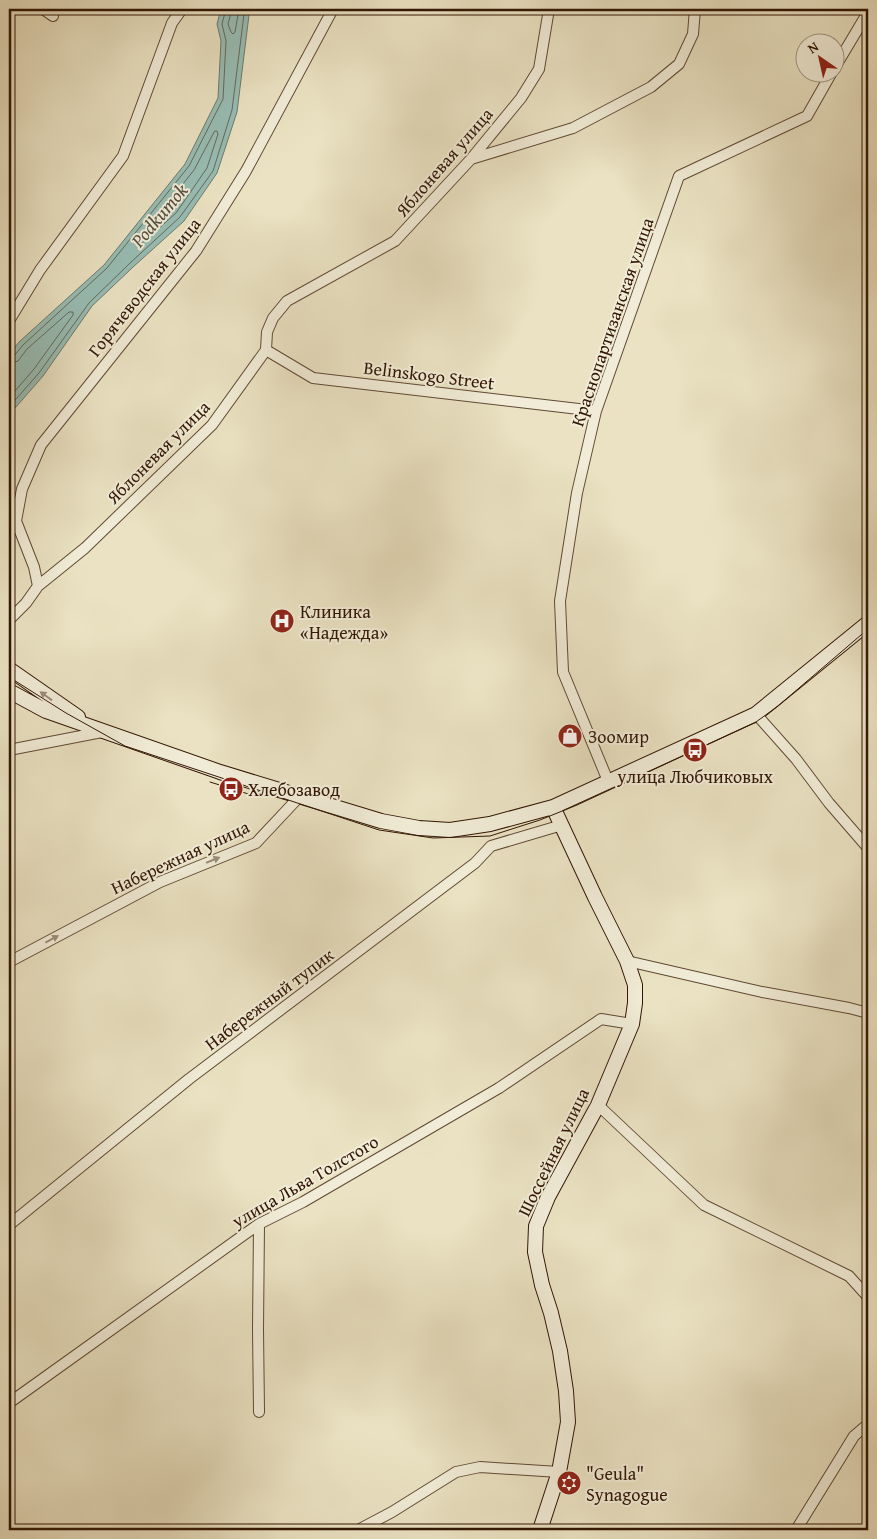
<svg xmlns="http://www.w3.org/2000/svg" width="877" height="1539" font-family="'Gentium Book Plus',serif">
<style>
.water{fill:#98bdb4;stroke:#6f7a6e}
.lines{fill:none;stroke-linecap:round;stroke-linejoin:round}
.shore{stroke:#656a5c;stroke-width:1}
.minor-casing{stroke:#604934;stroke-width:12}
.secondary-casing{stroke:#321604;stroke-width:16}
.minor{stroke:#f1ecd7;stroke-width:10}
.secondary{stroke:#f1ecd7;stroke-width:14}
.tram{stroke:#321604;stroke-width:1}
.oneway{fill:#9b8c78}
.labels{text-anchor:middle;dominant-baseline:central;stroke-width:4;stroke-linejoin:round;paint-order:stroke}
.street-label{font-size:18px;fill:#321604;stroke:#f1ecd7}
.poi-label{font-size:18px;fill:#321604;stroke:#f1ecd7;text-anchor:start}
.water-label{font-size:19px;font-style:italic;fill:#565042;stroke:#f1ecd7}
</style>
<rect width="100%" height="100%" fill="#eae2c2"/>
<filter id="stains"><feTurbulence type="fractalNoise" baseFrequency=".004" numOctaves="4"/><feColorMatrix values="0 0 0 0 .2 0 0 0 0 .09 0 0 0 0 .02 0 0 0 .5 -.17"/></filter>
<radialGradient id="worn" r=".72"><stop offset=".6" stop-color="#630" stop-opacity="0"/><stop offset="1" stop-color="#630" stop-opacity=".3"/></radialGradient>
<path class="water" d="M 221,9 L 253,9 L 249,15 L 237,112 L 217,173 L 184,221 L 132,268 L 92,306 L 43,376 L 9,415 L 9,355 L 19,342 L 104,265 L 185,164 L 218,98 L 221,41 L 217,24 Z"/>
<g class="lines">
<path class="shore" d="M 232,9 L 228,24 L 231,32 L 233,34 L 235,32 L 239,9
M 215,131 L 217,131 L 218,134 L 207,168 L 176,213 L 141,244 L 138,245 L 138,241 L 194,170 Z
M 9,358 L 14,356 L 23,345 L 107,268 L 189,166 L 223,99 L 226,41 L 222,24 L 226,9
M 9,364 L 18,361 L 27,349 L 69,312 L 73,312 L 73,315 L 34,369 L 9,398
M 9,407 L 39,373 L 89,303 L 129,264 L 180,217 L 213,171 L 232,110 L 244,14 L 247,9"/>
<defs>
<path id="minor" d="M 43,9 L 53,16
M 834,69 L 868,12
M 471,159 L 573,128 L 651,87 L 679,64 L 693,34 L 695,9
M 9,321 L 40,270 L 123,156 L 172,23 L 182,9
M 266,350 L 313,378 L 596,411
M 38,586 L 34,567 L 16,521 L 22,489 L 41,445 L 196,251 L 246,171 L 333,9
M 9,620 L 26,603 L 38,586 L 85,548 L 212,425 L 266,350 L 267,332 L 273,318 L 287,301 L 395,241 L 471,159 L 521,98 L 539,69 L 549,9
M 756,714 L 796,759 L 829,803 L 868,848
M 9,750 L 102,732
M 608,781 L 563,672 L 560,601 L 577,493 L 596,411 L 679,176 L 807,116 L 832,72
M 627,961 L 762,992 L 849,1008 L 868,1013
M 9,962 L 160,882 L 256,843 L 300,796
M 598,1105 L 704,1205 L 849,1276 L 868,1297
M 9,1225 L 189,1079 L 475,863 L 491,846 L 562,825
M 9,1403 L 259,1224 L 303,1202 L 499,1088 L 601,1019 L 632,1024
M 259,1412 L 258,1329 L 259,1224
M 358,1530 L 392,1512 L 456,1472 L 480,1467 L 559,1472
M 796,1530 L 854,1436 L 868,1424"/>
<path id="secondary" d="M 9,669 L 78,717
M 9,691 L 46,711 L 220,772 L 381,821 L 419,828 L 450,830 L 490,824 L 553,807 L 756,714 L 868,623
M 540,1530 L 559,1472 L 568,1422 L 566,1391 L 560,1351 L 551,1313 L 542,1285 L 535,1252 L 536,1226 L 548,1197 L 598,1105 L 632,1024 L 635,1003 L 635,985 L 627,961 L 595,897 L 553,807"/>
</defs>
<use href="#minor" class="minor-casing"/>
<use href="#secondary" class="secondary-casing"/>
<use href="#minor" class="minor"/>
<use href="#secondary" class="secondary"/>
<path class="tram" d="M 9,677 L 66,713 L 125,746 L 379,830 L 433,838 L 490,836 L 540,820 L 577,805 L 756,722 L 778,706 L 868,629
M 210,782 L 258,797"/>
</g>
<defs><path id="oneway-solid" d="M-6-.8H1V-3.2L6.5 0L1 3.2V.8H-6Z" transform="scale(1.25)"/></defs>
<g class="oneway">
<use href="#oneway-solid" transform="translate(46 696) rotate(-144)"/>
<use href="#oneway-solid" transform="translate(213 860) rotate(-22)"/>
<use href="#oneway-solid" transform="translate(52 939) rotate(-28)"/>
</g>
<defs>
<symbol id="hospital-disc" viewBox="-11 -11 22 22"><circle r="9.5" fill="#8f2418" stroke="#f1ecd7"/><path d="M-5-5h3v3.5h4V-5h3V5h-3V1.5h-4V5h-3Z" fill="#fff"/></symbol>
<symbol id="shop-disc" viewBox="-11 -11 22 22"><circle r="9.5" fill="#8f2418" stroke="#f1ecd7"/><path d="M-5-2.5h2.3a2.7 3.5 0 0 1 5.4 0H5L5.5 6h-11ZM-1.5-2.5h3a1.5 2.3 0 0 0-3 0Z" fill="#fff"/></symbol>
<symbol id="bus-disc" viewBox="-11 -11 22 22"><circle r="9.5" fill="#8f2418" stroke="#f1ecd7"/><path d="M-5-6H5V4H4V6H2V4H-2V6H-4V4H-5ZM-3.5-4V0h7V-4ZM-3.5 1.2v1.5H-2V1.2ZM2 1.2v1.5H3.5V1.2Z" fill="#fff"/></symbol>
<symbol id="synagogue-disc" viewBox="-11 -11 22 22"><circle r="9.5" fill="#8f2418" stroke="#f1ecd7"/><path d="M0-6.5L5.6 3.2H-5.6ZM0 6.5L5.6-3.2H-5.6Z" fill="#fff"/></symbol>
</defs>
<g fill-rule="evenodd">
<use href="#hospital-disc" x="268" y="607" width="28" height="28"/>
<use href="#shop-disc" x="556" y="722" width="28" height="28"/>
<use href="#bus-disc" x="681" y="736" width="28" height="28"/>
<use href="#bus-disc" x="217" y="775" width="28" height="28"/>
<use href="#synagogue-disc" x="555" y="1469" width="28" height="28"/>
</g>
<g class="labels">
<g class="street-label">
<text transform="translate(444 162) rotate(-49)">Яблоневая улица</text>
<text transform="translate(144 287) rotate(-52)">Горячеводская улица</text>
<text transform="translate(612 322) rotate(-71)">Краснопартизанская улица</text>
<text transform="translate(429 375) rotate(7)">Belinskogo Street</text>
<text transform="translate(158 452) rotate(-45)">Яблоневая улица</text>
<text transform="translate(180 857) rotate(-25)">Набережная улица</text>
<text transform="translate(269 999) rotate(-37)">Набережный тупик</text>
<text transform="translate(553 1152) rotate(-64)">Шоссейная улица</text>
<text transform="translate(305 1181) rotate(-30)">улица Льва Толстого</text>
</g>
<g class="poi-label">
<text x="300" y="611">Клиника<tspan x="300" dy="21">«Надежда»</tspan></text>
<text x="588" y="736">Зоомир</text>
<text x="695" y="776" text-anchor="middle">улица Любчиковых</text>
<text x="248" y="789">Хлебозавод</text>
<text x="586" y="1473">"Geula"<tspan x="586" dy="21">Synagogue</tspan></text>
</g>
<g class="water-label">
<text transform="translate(159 215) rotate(-50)">Podkumok</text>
</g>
</g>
<rect width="877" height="1539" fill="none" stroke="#eae2c2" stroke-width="30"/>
<rect x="10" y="10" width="857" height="1519" fill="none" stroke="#321604" stroke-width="2.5"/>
<rect x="15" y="15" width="847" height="1509" fill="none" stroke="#321604"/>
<g transform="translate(820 58) rotate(326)"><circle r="24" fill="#f1ecd7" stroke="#a59683"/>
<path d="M0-4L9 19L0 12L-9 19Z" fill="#8f2418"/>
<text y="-8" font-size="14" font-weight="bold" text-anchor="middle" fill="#321604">N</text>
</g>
<rect width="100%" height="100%" filter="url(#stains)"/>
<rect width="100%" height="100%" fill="url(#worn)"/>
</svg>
